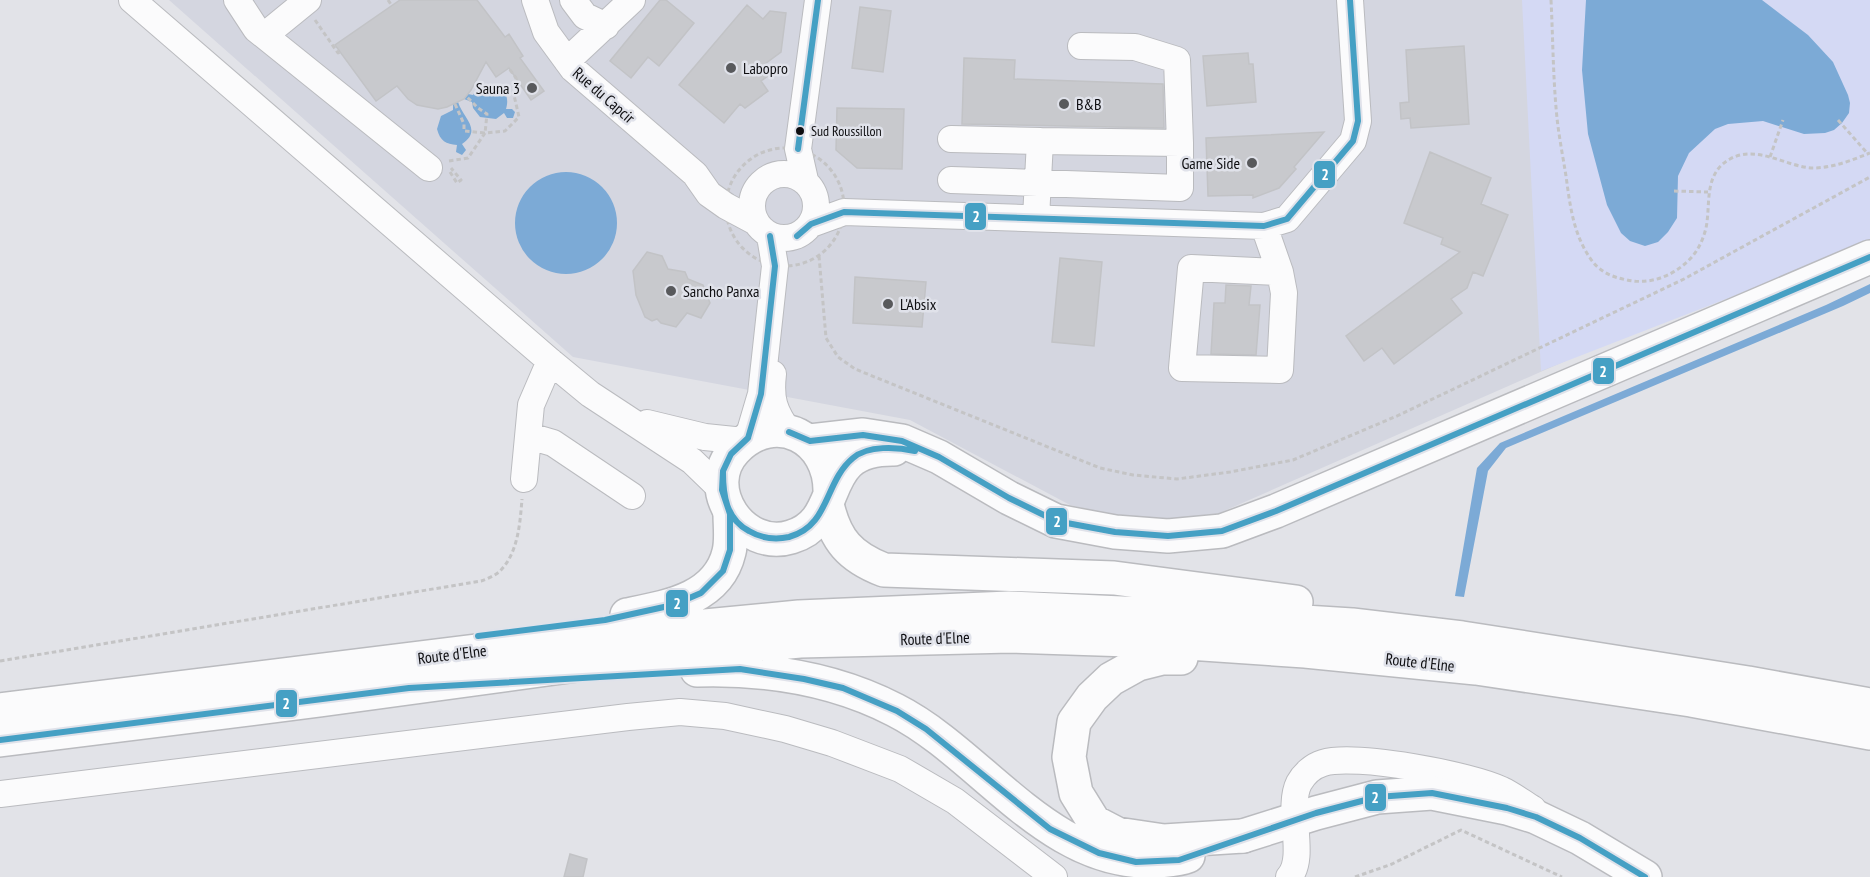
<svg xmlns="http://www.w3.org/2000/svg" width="1870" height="877" font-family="'PT Sans Narrow',sans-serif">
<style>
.built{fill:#d4d6e0}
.green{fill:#d4d9f4}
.water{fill:#7caad6}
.building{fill:#c8c9cd;stroke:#c2c3c6;stroke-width:1.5}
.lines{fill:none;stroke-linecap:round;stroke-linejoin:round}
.minor-casing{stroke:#babbbf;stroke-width:28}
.major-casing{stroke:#babbbf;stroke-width:36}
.highway-casing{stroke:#babbbf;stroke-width:36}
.path{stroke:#c4c4c5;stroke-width:3;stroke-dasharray:4.5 3;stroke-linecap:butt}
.minor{stroke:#fbfbfc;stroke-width:26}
.major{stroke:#fbfbfc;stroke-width:33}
.highway{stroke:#fbfbfc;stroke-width:33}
.bus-1-casing{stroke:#e0e2ea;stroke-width:10}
.bus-1{stroke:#45a0c4;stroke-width:6}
.poi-dot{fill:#58595c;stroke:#e0e2ea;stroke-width:2}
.bus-dot{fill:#0e0e11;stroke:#e0e2ea;stroke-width:2}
.labels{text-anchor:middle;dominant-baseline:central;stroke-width:5;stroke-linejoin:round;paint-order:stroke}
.bus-label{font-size:14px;fill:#0e0e11;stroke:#e0e2ea;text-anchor:start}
.poi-label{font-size:16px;fill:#0e0e11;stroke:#e0e2ea;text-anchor:start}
.street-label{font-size:16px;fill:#0e0e11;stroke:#e0e2ea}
.line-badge{stroke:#e0e2ea;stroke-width:2}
.badge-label{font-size:16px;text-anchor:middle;font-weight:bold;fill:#fff}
</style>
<rect width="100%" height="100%" fill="#e2e3e8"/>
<path class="built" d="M 169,0 L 1870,0 L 1870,227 L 1215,515 L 1138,521 L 1070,505 L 910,420 L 573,357 Z"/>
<path class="green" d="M 1522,0 L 1870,0 L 1870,243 L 1541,371 Z"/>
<path class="water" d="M 1586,0 L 1762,0 L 1808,35 L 1833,62 L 1848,95 L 1850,103 L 1849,113 L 1842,123 L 1834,130 L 1825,133 L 1804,134 L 1763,121 L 1728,124 L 1715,129 L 1689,153 L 1678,176 L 1677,218 L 1668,232 L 1658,242 L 1645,246 L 1630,241 L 1621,233 L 1607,205 L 1588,134 L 1582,70 Z
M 490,84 C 504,88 510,95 506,109 L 512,109 L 515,112 L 513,118 L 507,118 L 504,113 L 496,119 L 480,117 L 473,108 L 472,102 L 464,99 L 468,94 L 473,95 L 477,89 Z
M 458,102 C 463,118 483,130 462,144 L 466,150 L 462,155 L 456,152 L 457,145 C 446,144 440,141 437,129 L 441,116 L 453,110 L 453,104 Z
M515 223a51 51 0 1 1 102 0a51 51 0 1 1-102 0Z
M 1870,284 L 1870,293 L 1843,306 L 1506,448 L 1488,471 L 1464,597 L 1455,596 L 1477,468 L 1500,443 L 1826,305 Z"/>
<path class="building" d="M 400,0 L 477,0 L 505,37 L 509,34 L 523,56 L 520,58 L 544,91 L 531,100 L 509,68 L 496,77 L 486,62 L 471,90 L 464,99 L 447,107 L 438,109 L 417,105 L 408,99 L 397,86 L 376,101 L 335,45 Z
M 660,0 L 666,0 L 694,23 L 659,66 L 648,57 L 631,78 L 610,61 Z
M 747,5 L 763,19 L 770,11 L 786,13 L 781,52 L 765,64 L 772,73 L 761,81 L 768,91 L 745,108 L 740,104 L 724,123 L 679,85 Z
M 860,7 L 891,11 L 883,72 L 852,68 Z
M 1464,46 L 1469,124 L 1411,128 L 1410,118 L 1401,119 L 1400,103 L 1409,102 L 1406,50 Z
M 1248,53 L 1249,64 L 1253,64 L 1256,102 L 1207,106 L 1203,56 Z
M 964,58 L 1015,60 L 1014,79 L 1163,84 L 1164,128 L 962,124 Z
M 837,108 L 904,109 L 902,169 L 857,168 L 836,150 Z
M 1324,132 L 1294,167 L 1296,169 L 1279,188 L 1253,198 L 1253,195 L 1208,196 L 1206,138 Z
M 1430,152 L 1491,178 L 1481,204 L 1508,215 L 1483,276 L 1473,272 L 1467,288 L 1451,299 L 1462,313 L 1394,364 L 1382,348 L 1364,361 L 1346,336 L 1460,252 L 1441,244 L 1443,238 L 1404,223 Z
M 647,252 L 662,256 L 668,269 L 685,272 L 688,279 L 703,285 L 710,303 L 701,318 L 687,313 L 676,327 L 661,323 L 657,319 L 652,321 L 645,317 L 636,295 L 633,271 Z
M 1060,258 L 1102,262 L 1094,346 L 1052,342 Z
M 855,277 L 926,282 L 922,327 L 853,323 Z
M 1226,285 L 1251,286 L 1249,305 L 1260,305 L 1256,355 L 1211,354 L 1214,303 L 1225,303 Z
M 570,854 L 587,859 L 583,877 L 564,877 Z"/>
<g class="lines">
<defs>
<path id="minor" d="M 132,0 L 550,361 L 590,394 L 692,461 L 722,490
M 237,0 L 256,29 L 429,168
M 535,0 L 546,32 L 573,69 L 695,174 L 709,194 L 726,206 L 754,221
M 573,0 L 585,16 L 606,26
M 265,35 L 308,0
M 567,61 L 632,0
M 951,139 L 1040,141
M752 206a32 32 0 1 1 64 0a32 32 0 1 1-64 0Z
M 805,180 L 798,149 L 818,0
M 951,180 L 1180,188 L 1180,143
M 1036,218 L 1040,141 L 1180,143 L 1177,60 L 1135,47 L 1081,46
M 811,224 L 844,212 L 1264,226 L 1287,219 L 1353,141 L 1358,121 L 1350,0
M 1264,226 L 1280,272 L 1284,293 L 1280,370 L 1182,368 L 1191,268 L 1280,272
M 773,374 C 770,399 774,411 789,432
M 647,423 L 705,437 L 744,441
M 529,436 L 553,443 L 632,496
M 748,438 L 761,394 L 775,266 L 770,236
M 524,479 L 531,405 L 550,361
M 0,794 L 628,717 L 680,712 L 725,716 L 785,729 L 832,743 L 900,769 L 955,801 L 1054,877
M 1289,877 C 1307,857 1286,809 1299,783 C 1304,774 1313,766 1323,763 C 1354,753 1472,775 1502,790 C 1513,795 1523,803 1533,809"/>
<path id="major" d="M 810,441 L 863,435 L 902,441 L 939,457 L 1009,498 L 1056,521 L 1115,532 L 1168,536 L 1222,531 L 1276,511 L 1870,257
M 830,494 C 832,438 775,408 735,450 C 699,488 743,552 791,537 C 848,520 813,448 894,449
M 1243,836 L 1316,813 L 1377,797 L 1432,793 L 1507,808 L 1536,817 L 1580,838 L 1645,877"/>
<path id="highway" d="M 827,504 C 835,540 850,557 884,570 L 1114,578 L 1296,602
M 627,615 C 667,607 718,599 729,552 C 732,540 730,526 730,514
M 1181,658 L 1162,658 L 1138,664 L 1111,679 L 1092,697 L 1074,722 L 1069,757 L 1076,793 L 1094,822 L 1117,834 L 1164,841 L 1243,836
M 697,670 C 766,668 833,678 895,710 C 982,754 1049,867 1157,861 C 1168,860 1178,860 1188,856
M 0,710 L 590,637 L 799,617 L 1009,608 L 1256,619 L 1352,625 L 1462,638 L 1748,683 L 1870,705
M 0,740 L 320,700 L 664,653 L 800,641 L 1011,636 L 1159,641 L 1305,651 L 1476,668 L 1691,700 L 1870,733"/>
</defs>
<use href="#minor" class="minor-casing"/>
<use href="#major" class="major-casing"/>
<use href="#highway" class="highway-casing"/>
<path class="path" d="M 388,0 L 392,6
M 1551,0 C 1553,39 1553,79 1557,118 C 1559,137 1563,157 1566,176 C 1570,205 1573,233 1590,258 C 1599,272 1612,277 1627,280 C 1650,285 1673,276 1689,260 C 1698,251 1703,240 1706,228 C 1711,204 1703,174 1730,159 C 1757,144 1786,167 1813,168 C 1833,168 1852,160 1870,153
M 315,20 L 338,53 L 340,52
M 455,104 L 464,124 L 464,131 L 485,133 L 487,114 L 478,108 L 466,96
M 1838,120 L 1868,154
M726 207a59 59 0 1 1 118 0a59 59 0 1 1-118 0Z
M 1770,157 L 1783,120
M 449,161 L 468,158 L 485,133 L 505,131 L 519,117 L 514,95 L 516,78 L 508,67
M 450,172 L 457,183 L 461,180 L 451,168
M 1674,191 L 1708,192
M 819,256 L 826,338 L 838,357 L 855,369 L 1100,468 L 1133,475 L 1177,479 L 1230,472 L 1293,460 L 1397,416 L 1684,279 L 1870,177
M 0,661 L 481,581 C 487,579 494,576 499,572 C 518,554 520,524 522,499
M 1355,877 L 1392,864 L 1461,830 L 1562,877"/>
<use href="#minor" class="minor"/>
<use href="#major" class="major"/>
<use href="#highway" class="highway"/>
<defs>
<path id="bus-1" d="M 798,149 L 818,0
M 797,236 L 811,224 L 844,212 L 1264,226 L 1287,219 L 1353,141 L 1358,121 L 1350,0
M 789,432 L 810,441 L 863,435 L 902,441 L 939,457 L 1009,498 L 1056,521 L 1115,532 L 1168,536 L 1222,531 L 1276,511 L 1870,257
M 748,438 L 761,394 L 775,266 L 770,236
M 723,472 C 723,495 726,519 749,531 C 761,538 775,540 789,537 C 830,526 824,482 853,458 C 868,445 897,447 915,451
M 478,636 L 605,620 L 673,605 L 701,593 L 723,571 L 730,550 L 730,514 L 722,490 L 723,471 L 731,454 L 748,438
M 0,740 L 409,688 L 740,669 L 804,679 L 843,688 L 897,711 L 926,729 L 1050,829 L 1099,853 L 1136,862 L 1179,860 L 1316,813 L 1377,797 L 1432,793 L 1507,808 L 1536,817 L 1580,838 L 1645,877"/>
</defs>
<use href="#bus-1" class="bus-1-casing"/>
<use href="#bus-1" class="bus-1"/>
</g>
<g class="poi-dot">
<circle cx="731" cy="68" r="6"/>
<circle cx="532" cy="88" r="6"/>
<circle cx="1064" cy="104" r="6"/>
<circle cx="1252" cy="163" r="6"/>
<circle cx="671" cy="291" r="6"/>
<circle cx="888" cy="304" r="6"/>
</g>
<circle class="bus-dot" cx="800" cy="131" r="5"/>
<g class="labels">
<g class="bus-label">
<text x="811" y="131">Sud Roussillon</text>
</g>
<g class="poi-label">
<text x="743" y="68">Labopro</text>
<text x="520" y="88" text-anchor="end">Sauna 3</text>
<text x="1076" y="104">B&amp;B</text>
<text x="1240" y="163" text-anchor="end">Game Side</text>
<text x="683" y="291">Sancho Panxa</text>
<text x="900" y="304">L'Absix</text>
</g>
<g class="street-label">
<text transform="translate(604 95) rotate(41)">Rue du Capcir</text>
<text transform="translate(935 638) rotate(-2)">Route d'Elne</text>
<text transform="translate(452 654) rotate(-7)">Route d'Elne</text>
<text transform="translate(1420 662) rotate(6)">Route d'Elne</text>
</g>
</g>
<g class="line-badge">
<rect x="1313" y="160" width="23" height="29" rx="6" fill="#45a0c4"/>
<rect x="964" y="202" width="23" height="29" rx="6" fill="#45a0c4"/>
<rect x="1592" y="357" width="23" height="28" rx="6" fill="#45a0c4"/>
<rect x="1045" y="507" width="23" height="29" rx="6" fill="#45a0c4"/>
<rect x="665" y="589" width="24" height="29" rx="6" fill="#45a0c4"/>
<rect x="275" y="689" width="23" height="29" rx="6" fill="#45a0c4"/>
<rect x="1364" y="783" width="23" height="29" rx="6" fill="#45a0c4"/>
</g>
<g class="badge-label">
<text x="1325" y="180">2</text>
<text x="976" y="222">2</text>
<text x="1603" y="377">2</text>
<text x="1057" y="527">2</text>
<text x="677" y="609">2</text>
<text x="286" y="709">2</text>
<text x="1375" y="803">2</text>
</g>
</svg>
